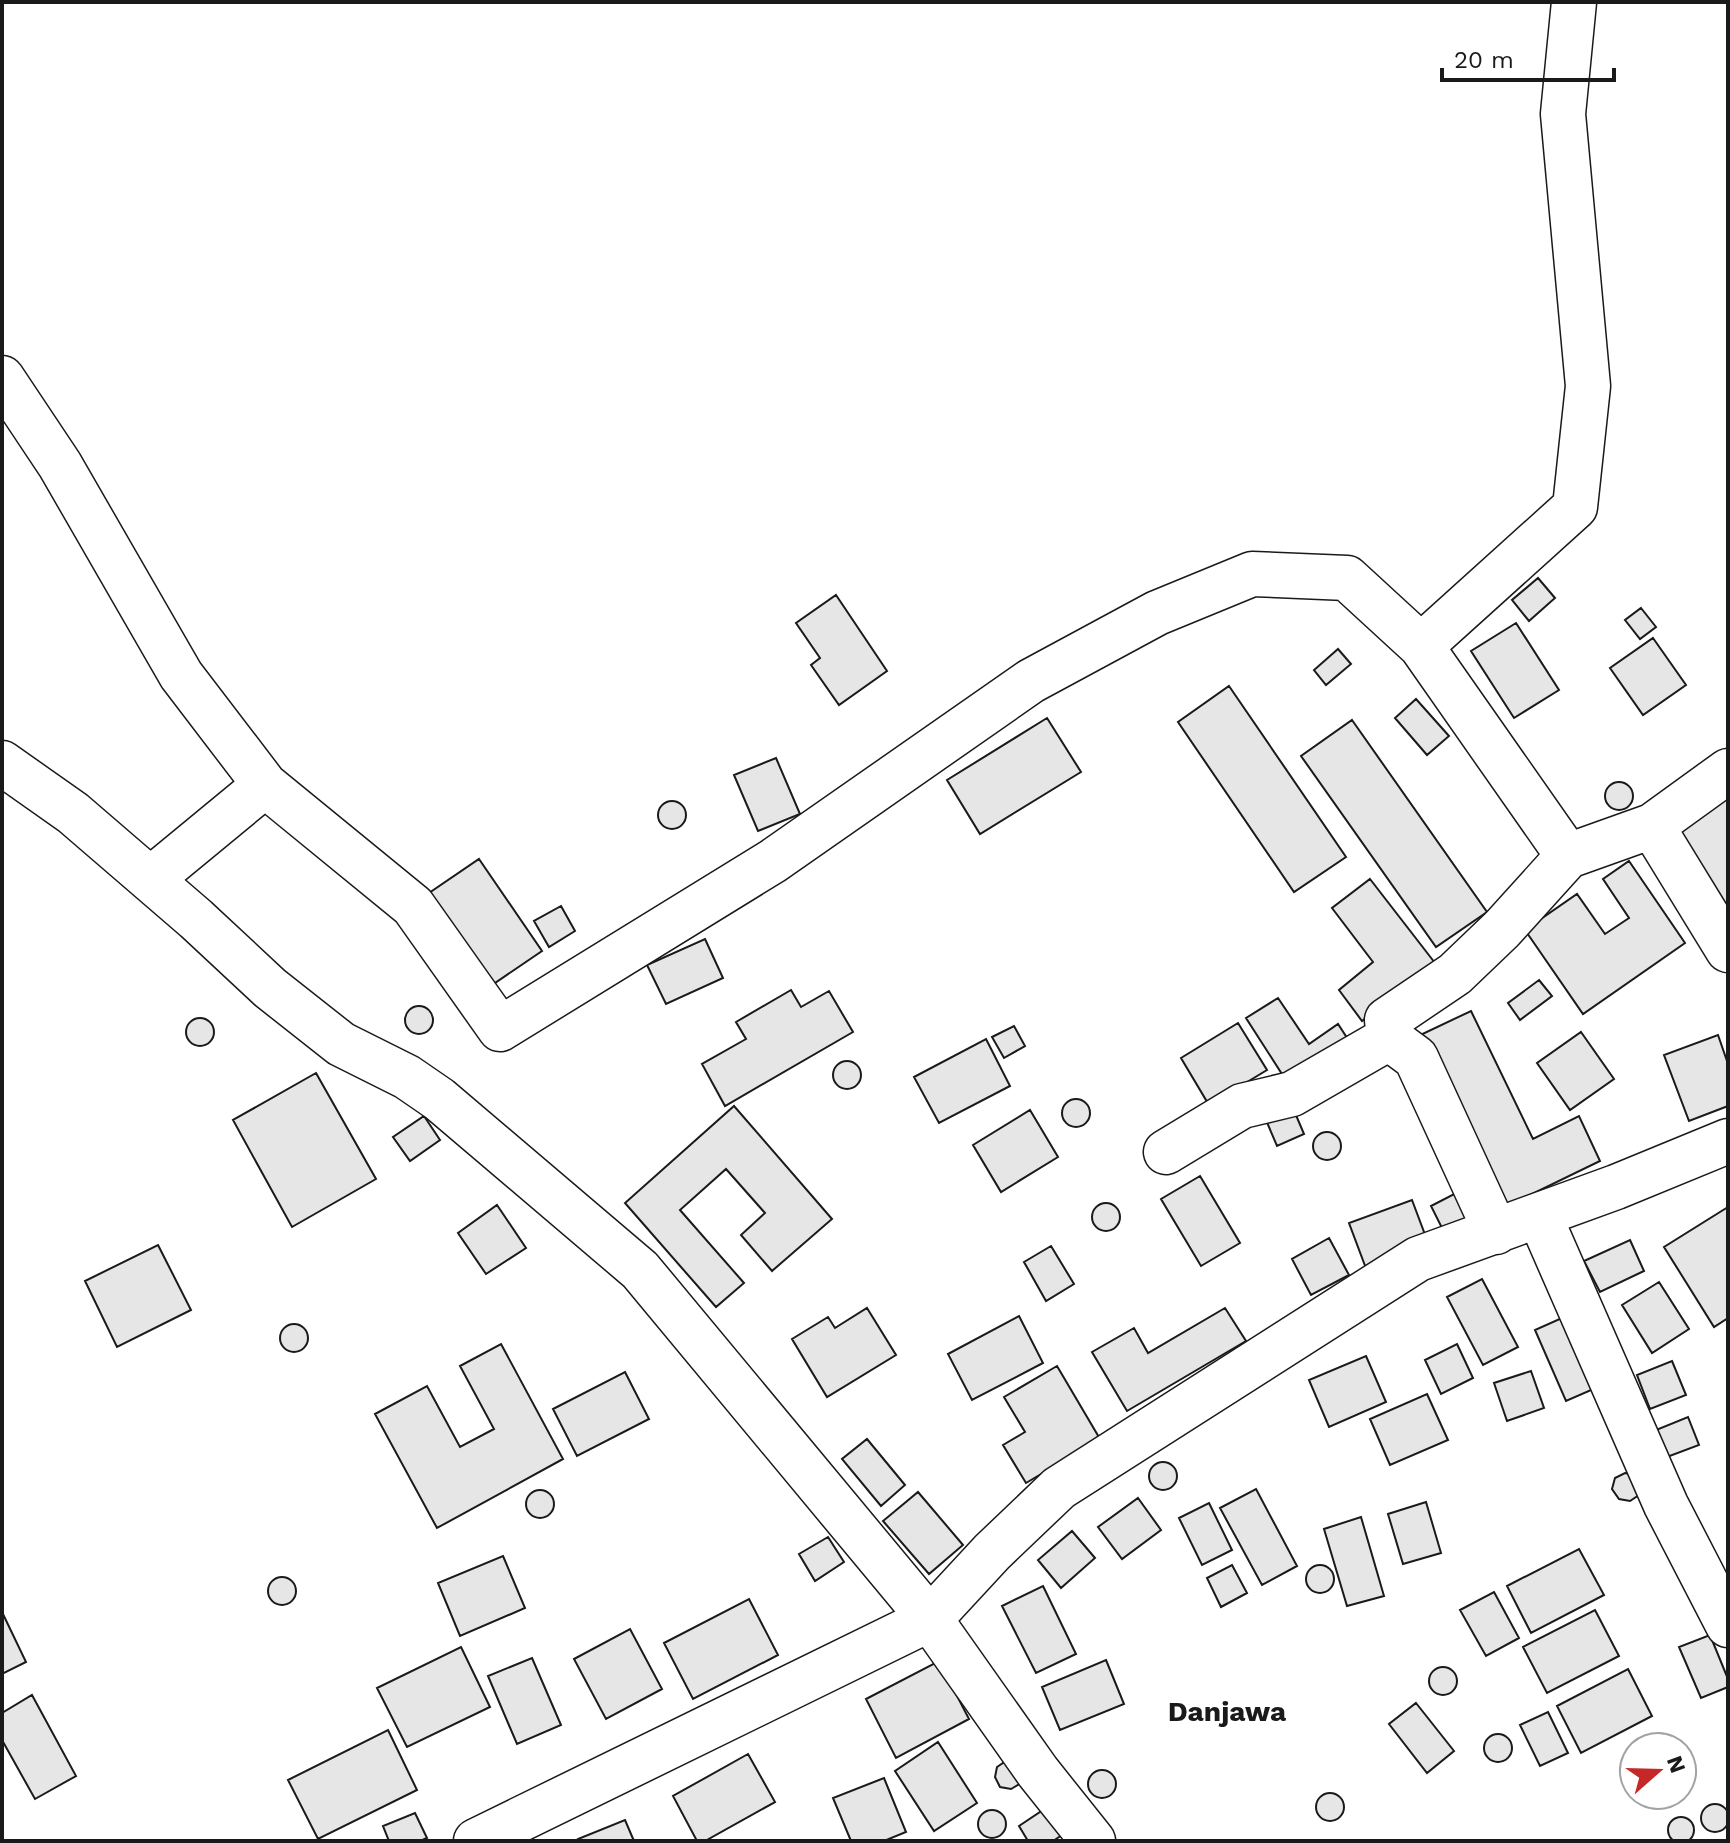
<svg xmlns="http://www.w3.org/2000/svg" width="1730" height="1843" font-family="'Work Sans',sans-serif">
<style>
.building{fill:#e6e6e6;stroke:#1a1a1a;stroke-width:2}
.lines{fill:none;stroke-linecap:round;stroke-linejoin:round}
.minor-casing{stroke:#1a1a1a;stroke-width:47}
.minor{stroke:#fff;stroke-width:44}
.labels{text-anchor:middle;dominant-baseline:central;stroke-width:6;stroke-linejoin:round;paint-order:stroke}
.quarter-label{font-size:28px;font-weight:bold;fill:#1a1a1a;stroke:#fff}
</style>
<rect width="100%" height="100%" fill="#fff"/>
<path class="building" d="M 1538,578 L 1555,598 L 1529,621 L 1512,600 Z
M 836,595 L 887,671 L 839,705 L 811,665 L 820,658 L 796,623 Z
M 1641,608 L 1656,627 L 1640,639 L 1625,620 Z
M 1516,623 L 1559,690 L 1514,718 L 1471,651 Z
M 1653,638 L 1686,685 L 1643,715 L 1610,668 Z
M 1338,649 L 1351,664 L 1326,685 L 1314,670 Z
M 1229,686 L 1346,857 L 1294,892 L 1178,722 Z
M 1416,699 L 1449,736 L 1427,755 L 1395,718 Z
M 1047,718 L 1081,772 L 980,834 L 947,780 Z
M 1352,720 L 1487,912 L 1436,947 L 1301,756 Z
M 776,758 L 800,814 L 758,831 L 734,775 Z
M1605 796a14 14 0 1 1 28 0a14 14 0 1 1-28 0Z
M 1728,789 L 1728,919 L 1669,827 Z
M658 815a14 14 0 1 1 28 0a14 14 0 1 1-28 0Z
M 479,859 L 542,951 L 492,985 L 429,893 Z
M 1629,861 L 1685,943 L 1583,1014 L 1525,930 L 1577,894 L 1605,934 L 1629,918 L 1603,879 Z
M 1370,879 L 1435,963 L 1362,1021 L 1339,990 L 1373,962 L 1332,908 Z
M 561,906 L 575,931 L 549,947 L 534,921 Z
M 705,939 L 723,978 L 666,1004 L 647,965 Z
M 1539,980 L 1552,996 L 1520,1020 L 1508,1003 Z
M 791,990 L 801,1007 L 829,991 L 853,1032 L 725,1106 L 702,1064 L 746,1039 L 736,1022 Z
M 1278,998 L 1309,1044 L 1338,1024 L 1351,1044 L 1289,1085 L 1246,1018 Z
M405 1020a14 14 0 1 1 28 0a14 14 0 1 1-28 0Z
M 1471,1011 L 1533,1139 L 1579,1116 L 1600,1161 L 1497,1211 L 1414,1038 Z
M186 1032a14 14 0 1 1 28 0a14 14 0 1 1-28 0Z
M 1238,1023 L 1267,1070 L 1209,1105 L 1181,1058 Z
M 1014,1026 L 1025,1046 L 1004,1058 L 992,1037 Z
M 1581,1032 L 1614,1079 L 1570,1110 L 1537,1063 Z
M 1718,1035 L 1728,1064 L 1728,1106 L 1689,1121 L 1664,1055 Z
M 986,1039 L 1010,1086 L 939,1123 L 914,1077 Z
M833 1075a14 14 0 1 1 28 0a14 14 0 1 1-28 0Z
M 316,1073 L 376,1179 L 292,1227 L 233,1120 Z
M1062 1113a14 14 0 1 1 28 0a14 14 0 1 1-28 0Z
M 734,1106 L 832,1219 L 772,1271 L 741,1235 L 765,1213 L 726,1169 L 680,1210 L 744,1283 L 716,1307 L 625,1203 Z
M 1293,1108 L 1304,1134 L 1277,1146 L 1266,1120 Z
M 1030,1110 L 1058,1157 L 1001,1192 L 973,1145 Z
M 424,1116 L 440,1140 L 410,1161 L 393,1137 Z
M1313 1146a14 14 0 1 1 28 0a14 14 0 1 1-28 0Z
M 1200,1176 L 1240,1243 L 1201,1266 L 1161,1199 Z
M 1458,1192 L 1473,1222 L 1446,1236 L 1431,1206 Z
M 1412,1200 L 1430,1248 L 1367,1271 L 1349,1223 Z
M1092 1217a14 14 0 1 1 28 0a14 14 0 1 1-28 0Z
M 497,1205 L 526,1248 L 486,1274 L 458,1233 Z
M 1728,1207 L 1728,1318 L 1714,1327 L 1664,1247 Z
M 1329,1238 L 1349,1275 L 1311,1295 L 1292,1259 Z
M 1630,1240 L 1644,1271 L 1600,1292 L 1584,1261 Z
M 158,1245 L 191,1310 L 117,1347 L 85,1281 Z
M 1051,1246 L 1074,1284 L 1046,1301 L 1024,1262 Z
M 1482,1279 L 1518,1347 L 1483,1365 L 1447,1297 Z
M 1659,1282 L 1689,1329 L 1652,1353 L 1622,1305 Z
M 867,1308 L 896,1355 L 827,1397 L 792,1339 L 828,1317 L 835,1328 Z
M 1225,1308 L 1246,1341 L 1127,1411 L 1092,1352 L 1134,1328 L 1148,1353 Z
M 1573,1313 L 1605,1384 L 1566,1401 L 1535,1330 Z
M 1019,1316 L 1043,1363 L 972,1400 L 948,1354 Z
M280 1338a14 14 0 1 1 28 0a14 14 0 1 1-28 0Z
M 501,1344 L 563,1459 L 437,1528 L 375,1414 L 427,1386 L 460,1447 L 494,1429 L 460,1366 Z
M 1457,1344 L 1473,1378 L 1441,1394 L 1425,1360 Z
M 1366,1356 L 1386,1402 L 1329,1427 L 1309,1380 Z
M 1672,1361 L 1686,1395 L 1650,1409 L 1637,1375 Z
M 1057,1366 L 1100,1439 L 1026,1483 L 1003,1445 L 1025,1432 L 1004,1397 Z
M 1531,1371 L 1544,1408 L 1507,1421 L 1494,1383 Z
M 625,1372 L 649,1419 L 577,1456 L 553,1409 Z
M 1427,1394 L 1448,1440 L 1390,1465 L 1370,1419 Z
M 1688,1417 L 1699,1445 L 1667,1457 L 1656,1430 Z
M 867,1439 L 905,1485 L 881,1506 L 842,1459 Z
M1149 1476a14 14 0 1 1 28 0a14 14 0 1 1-28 0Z
M 1625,1473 L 1636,1475 L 1639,1495 L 1630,1501 L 1619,1499 L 1612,1489 L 1615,1478 Z
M 1256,1489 L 1297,1566 L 1262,1585 L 1220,1508 Z
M526 1504a14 14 0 1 1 28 0a14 14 0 1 1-28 0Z
M 918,1492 L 963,1545 L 929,1574 L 883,1521 Z
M 1138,1498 L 1161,1530 L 1122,1559 L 1098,1527 Z
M 1426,1502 L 1441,1553 L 1403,1564 L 1388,1514 Z
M 1209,1503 L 1232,1550 L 1202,1565 L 1179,1518 Z
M 1361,1517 L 1384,1596 L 1347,1606 L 1324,1529 Z
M 1072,1531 L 1095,1558 L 1061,1588 L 1038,1560 Z
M 828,1537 L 844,1562 L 815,1581 L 799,1554 Z
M 1579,1549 L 1604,1595 L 1531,1633 L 1507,1586 Z
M 503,1556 L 525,1608 L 460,1636 L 438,1583 Z
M 1232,1565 L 1247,1593 L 1221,1607 L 1207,1578 Z
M1306 1579a14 14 0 1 1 28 0a14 14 0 1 1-28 0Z
M268 1591a14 14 0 1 1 28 0a14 14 0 1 1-28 0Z
M 1043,1586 L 1076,1654 L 1036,1673 L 1002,1606 Z
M 1494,1592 L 1519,1638 L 1486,1656 L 1460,1610 Z
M 749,1599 L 778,1655 L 693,1699 L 664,1643 Z
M 1595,1610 L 1619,1656 L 1547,1693 L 1523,1647 Z
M 2,1612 L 26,1662 L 2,1674 Z
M 630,1629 L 662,1689 L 606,1719 L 574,1659 Z
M 1710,1635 L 1728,1679 L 1728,1687 L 1701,1698 L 1679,1647 Z
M 461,1647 L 490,1707 L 407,1747 L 377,1688 Z
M 532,1658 L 561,1725 L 517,1744 L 488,1676 Z
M 1106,1660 L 1124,1704 L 1060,1730 L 1042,1687 Z
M 939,1661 L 969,1719 L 896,1758 L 866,1699 Z
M1429 1681a14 14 0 1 1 28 0a14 14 0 1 1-28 0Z
M 1628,1669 L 1652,1716 L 1581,1753 L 1557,1706 Z
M 32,1695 L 76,1776 L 35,1799 L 2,1740 L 2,1713 Z
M 1416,1703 L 1454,1751 L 1427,1773 L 1389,1724 Z
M 1548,1712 L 1568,1753 L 1540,1766 L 1520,1725 Z
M 388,1730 L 417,1790 L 318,1839 L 288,1780 Z
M1484 1748a14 14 0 1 1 28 0a14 14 0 1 1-28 0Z
M 938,1742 L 977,1803 L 934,1831 L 895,1771 Z
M 748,1754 L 775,1802 L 705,1841 L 697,1841 L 673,1796 Z
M 1006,1761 L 1021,1783 L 1011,1789 L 1000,1787 L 995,1777 L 997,1767 Z
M1088 1784a14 14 0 1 1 28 0a14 14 0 1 1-28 0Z
M 884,1778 L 906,1832 L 884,1841 L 851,1841 L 833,1798 Z
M1316 1807a14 14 0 1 1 28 0a14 14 0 1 1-28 0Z
M1701 1818a14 14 0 1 1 28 0a14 14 0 1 1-28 0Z
M 1046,1808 L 1062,1835 L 1053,1841 L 1028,1841 L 1019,1826 Z
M978 1824a14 14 0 1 1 28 0a14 14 0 1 1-28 0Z
M 415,1813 L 427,1838 L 420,1841 L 389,1841 L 383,1826 Z
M1668 1830a13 13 0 1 1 26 0a13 13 0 1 1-26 0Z
M 625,1820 L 634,1841 L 579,1841 L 578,1839 Z"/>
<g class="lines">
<defs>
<path id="minor" d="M 2,378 L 60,465 L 181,675 L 265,785
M 2,763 L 73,813 L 196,919 L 270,988 L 341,1044 L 407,1077 L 439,1099 L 640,1270 L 930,1619 L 1038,1772 L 1093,1841
M 1728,771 L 1652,826 L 1728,950
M 1568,856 L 1652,826
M 151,879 L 265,785 L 413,906 L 500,1029 L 773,861 L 1031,681 L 1157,613 L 1252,574 L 1347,578 L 1421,646
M 1166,1152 L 1242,1106 L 1292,1094 L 1389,1038
M 1539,1215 L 1666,1505 L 1728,1625
M 1496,1232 L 1416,1058 L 1389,1038 L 1387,1020 L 1455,974 L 1502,929 L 1568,856 L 1421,646 L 1575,507 L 1588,386 L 1563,114 L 1574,2
M 476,1841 L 930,1619 L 992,1552 L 1059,1488 L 1418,1259 L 1616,1187 L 1728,1141"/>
</defs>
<use href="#minor" class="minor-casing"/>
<use href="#minor" class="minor"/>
</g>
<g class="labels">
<g class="quarter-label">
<text x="1227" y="1711">Danjawa</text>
</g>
</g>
<rect width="1730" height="1843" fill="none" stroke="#1a1a1a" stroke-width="8"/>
<g transform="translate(1658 1771) rotate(70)"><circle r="38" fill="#ffffff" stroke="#a3a3a3" stroke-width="2"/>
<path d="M0-6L14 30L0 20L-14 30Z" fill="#c62828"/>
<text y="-12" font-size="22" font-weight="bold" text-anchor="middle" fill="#1a1a1a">N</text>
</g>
<path d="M1442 68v12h172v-12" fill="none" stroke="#1a1a1a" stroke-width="4"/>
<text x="1454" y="68" font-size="24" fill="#1a1a1a" stroke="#ffffff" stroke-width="6" paint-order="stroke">20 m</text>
</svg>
